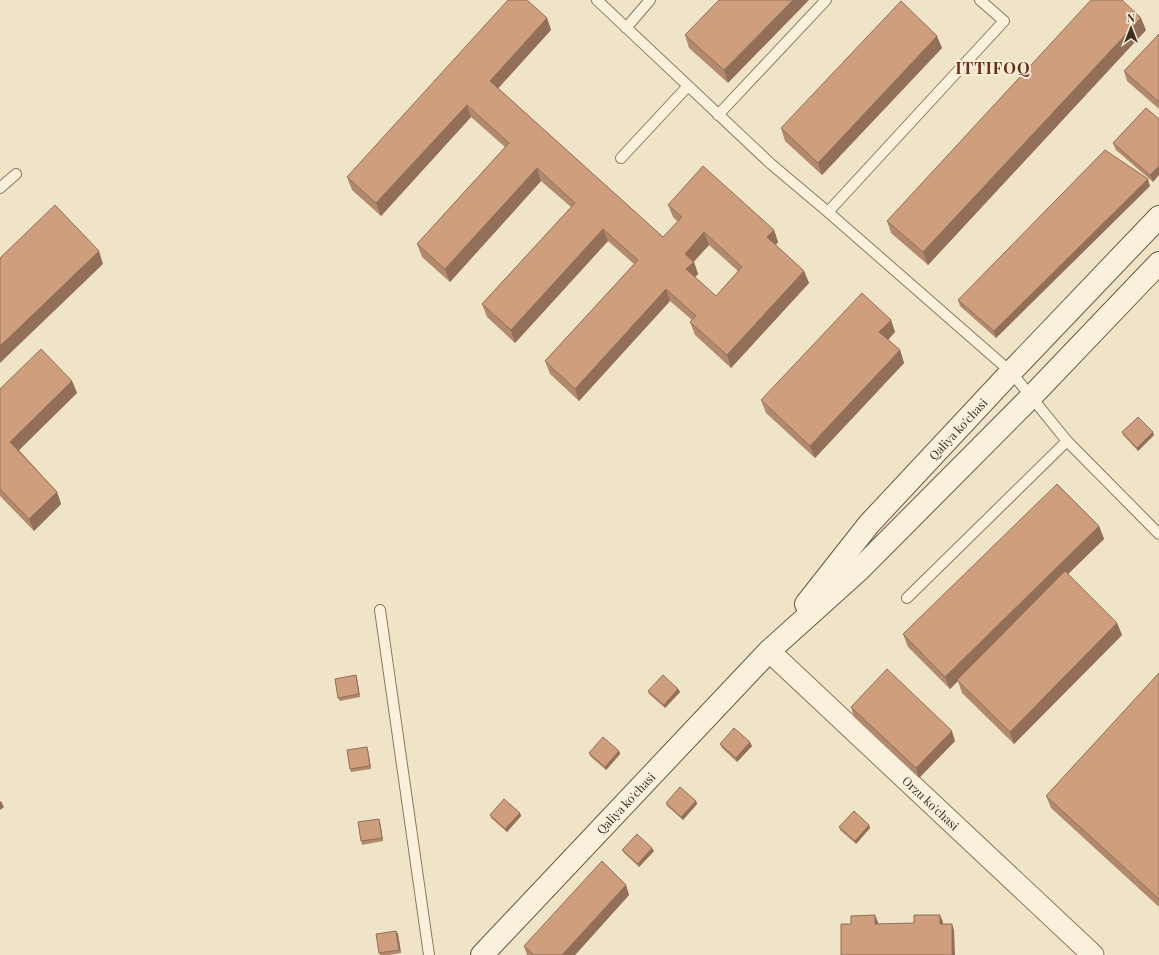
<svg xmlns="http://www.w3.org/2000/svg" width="1159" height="955" font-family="'Playfair Display',serif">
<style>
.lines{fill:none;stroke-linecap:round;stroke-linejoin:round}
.service-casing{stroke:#8d765c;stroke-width:12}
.minor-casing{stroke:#8d765c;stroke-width:23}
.secondary-casing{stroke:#6f573f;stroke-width:24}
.service{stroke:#faf1dc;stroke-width:10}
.minor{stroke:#faf1dc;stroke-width:21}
.secondary{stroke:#faf1dc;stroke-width:22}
.wall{fill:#b2896c;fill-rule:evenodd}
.shaded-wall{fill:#916f58}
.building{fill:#cf9f7d;stroke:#916f58;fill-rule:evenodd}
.labels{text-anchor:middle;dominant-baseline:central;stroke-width:4;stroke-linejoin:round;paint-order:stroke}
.street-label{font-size:12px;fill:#3d2e20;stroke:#f7eed8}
.district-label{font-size:16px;font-weight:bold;letter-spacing:1px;fill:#6b2e1e;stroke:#f7eed8}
</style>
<rect width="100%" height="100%" fill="#f0e4c8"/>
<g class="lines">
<defs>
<path id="service" d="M 597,0 L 771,164 L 828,212 L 1011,372 L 1067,441 L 1159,534
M 626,28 L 650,0
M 718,115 L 826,0
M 621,158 L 688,86
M 0,188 L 16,174
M 828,212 L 1004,21 L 980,0
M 907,598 L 1067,441
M 380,610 L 429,955"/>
<g id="minor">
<path id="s1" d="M 769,651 L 1093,955"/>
</g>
<g id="secondary">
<path id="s2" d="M 806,604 L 869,524 L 1011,372 L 1159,217"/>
<path id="s3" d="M 482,955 L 769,651 L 860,569 L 1031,397 L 1159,263"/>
</g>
</defs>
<use href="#service" class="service-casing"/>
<use href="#minor" class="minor-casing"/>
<use href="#secondary" class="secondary-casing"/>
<use href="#service" class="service"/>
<use href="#minor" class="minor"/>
<use href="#secondary" class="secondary"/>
</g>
<path class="wall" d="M 719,0 L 728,83 L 689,48 L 685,35 Z
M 547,18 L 551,30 L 498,88 L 663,237 L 678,222 L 673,217 L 668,205 L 774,230 L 778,242 L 776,245 L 804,271 L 809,283 L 731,368 L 695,335 L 690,322 L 692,320 L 670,301 L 579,401 L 550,374 L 545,361 L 634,264 L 608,241 L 515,343 L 487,317 L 482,304 L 571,207 L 541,181 L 450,282 L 422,257 L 417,244 L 505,147 L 471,117 L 381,216 L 352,190 L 347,177 ZM 709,245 L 738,271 L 716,296 L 695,277 L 698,274 L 694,262 Z
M 1146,30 L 928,265 L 891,233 L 887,221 Z
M 1159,34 L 1159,109 L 1127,81 L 1124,71 Z
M 942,48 L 822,175 L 785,141 L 781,128 Z
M 1146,108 L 1153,182 L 1116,150 L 1113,143 Z
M 1150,186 L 996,338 L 960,306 L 958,300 Z
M 891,320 L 895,332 L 888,340 L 900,350 L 904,363 L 815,458 L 766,413 L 761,400 Z
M 72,381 L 77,393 L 19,450 L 57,492 L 61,504 L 34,531 L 0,496 L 0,389 Z
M 1122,432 L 1154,435 L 1138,451 L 1123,435 Z
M 1099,526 L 1104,539 L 1068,574 L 1117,623 L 1122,635 L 1014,744 L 962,693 L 958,681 L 950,689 L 908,647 L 903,634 Z
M 1159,673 L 1159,907 L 1051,808 L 1046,796 Z
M 356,675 L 357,679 L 360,697 L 340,701 L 338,698 Z
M 678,689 L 680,692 L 665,708 L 649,694 L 648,691 Z
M 851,707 L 955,741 L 919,778 L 854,717 Z
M 720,744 L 752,746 L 737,762 L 722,748 Z
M 367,747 L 368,750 L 371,769 L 351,772 L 350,769 Z
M 619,751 L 620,754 L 606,770 L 590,756 L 589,753 Z
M 696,801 L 697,804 L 683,820 L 667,806 L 666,803 Z
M 520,813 L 521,816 L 507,832 L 491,818 L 490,815 Z
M 380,822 L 383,841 L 362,845 L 361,841 Z
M 869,825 L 870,828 L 856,844 L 840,830 L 839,827 Z
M 622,850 L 654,851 L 639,867 L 624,853 Z
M 626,885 L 629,895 L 575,955 L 527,955 L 524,946 Z
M 396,931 L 398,934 L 401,953 L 389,955 L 380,955 L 379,953 Z"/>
<path class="shaded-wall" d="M 793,0 L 809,0 L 728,83 L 724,70 Z
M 547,18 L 551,30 L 494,93 L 490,81 Z
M 1141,18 L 1146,30 L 928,265 L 923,252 Z
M 937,36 L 942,48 L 822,175 L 818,163 Z
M 467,105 L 471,117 L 381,216 L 376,203 Z
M 1159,166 L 1159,175 L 1153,182 L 1150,175 Z
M 537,168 L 541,181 L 450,282 L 445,269 Z
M 1148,179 L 1150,186 L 996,338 L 994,331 Z
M 603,229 L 608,241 L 515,343 L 511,330 Z
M 774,230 L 778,242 L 772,249 L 767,237 Z
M 704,232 L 709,245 L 689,266 L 685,254 Z
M 99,251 L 103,264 L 0,363 L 0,346 Z
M 694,262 L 698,274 L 691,282 L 686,269 Z
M 804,271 L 809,283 L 731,368 L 727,355 Z
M 666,289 L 670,301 L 579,401 L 575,389 Z
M 891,320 L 895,332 L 884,344 L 879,332 Z
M 900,350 L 904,363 L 815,458 L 810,446 Z
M 72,381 L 77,393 L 15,454 L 10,442 Z
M 1153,432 L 1154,435 L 1138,451 L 1137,448 Z
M 57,492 L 61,504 L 34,531 L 29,519 Z
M 1099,526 L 1104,539 L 958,681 L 957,680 L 958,681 L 950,689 L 945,677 Z
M 1117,623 L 1122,635 L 1014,744 L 1010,732 Z
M 356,675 L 357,679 L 360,697 L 359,694 Z
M 678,689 L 680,692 L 665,708 L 664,705 Z
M 952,731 L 955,741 L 919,778 L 916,768 Z
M 750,742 L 752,746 L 737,762 L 736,758 Z
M 367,747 L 368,750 L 371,769 L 370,766 Z
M 619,751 L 620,754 L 606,770 L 605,767 Z
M 1,801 L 4,807 L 0,810 L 0,802 Z
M 696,801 L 697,804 L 683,820 L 681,817 Z
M 520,813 L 521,816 L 507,832 L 505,829 Z
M 379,819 L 380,822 L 383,841 L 382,838 Z
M 869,825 L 870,828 L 856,844 L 855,841 Z
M 652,848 L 654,851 L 639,867 L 638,864 Z
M 626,885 L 629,895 L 575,955 L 562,955 Z
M 875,915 L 878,922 L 878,930 L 875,924 Z
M 940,915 L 943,922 L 942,930 L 940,924 Z
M 952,924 L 954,930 L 955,955 L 952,955 Z
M 396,931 L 398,934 L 401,953 L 399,950 Z"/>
<path class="building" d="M 508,0 L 527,0 L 547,18 L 490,81 L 663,237 L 682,217 L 668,205 L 703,166 L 774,230 L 767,237 L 804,271 L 727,355 L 690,322 L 696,316 L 666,289 L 575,389 L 545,361 L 638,260 L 603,229 L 511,330 L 482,304 L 575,203 L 537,168 L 445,269 L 417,244 L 509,143 L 467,105 L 376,203 L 347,177 ZM 704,232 L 742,267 L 716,296 L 686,269 L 694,262 L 685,254 Z
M 719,0 L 793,0 L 724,70 L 685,35 Z
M 1091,0 L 1122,0 L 1141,18 L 923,252 L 887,221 Z
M 901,1 L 937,36 L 818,163 L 781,128 Z
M 1159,34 L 1159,102 L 1124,71 Z
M 1146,108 L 1159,119 L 1159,166 L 1150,175 L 1113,143 Z
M 1105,150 L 1148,179 L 994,331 L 958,300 Z
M 55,205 L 99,251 L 0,346 L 0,258 Z
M 862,293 L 891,320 L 879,332 L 900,350 L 810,446 L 761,400 Z
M 41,349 L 72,381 L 10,442 L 57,492 L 29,519 L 0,489 L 0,389 Z
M 1138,417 L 1153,432 L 1137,448 L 1122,432 Z
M 1057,484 L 1099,526 L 945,677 L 903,634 Z
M 1065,571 L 1117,623 L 1010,732 L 957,680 Z
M 887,669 L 952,731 L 916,768 L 851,707 Z
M 1159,673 L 1159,899 L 1046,796 Z
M 356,675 L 359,694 L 338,698 L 335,679 Z
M 663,675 L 678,689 L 664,705 L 648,691 Z
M 734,728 L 750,742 L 736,758 L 720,744 Z
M 603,737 L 619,751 L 605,767 L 589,753 Z
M 367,747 L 370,766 L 350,769 L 347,750 Z
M 680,787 L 696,801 L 681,817 L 666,803 Z
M 504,799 L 520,813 L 505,829 L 490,815 Z
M 854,811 L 869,825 L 855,841 L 839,827 Z
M 379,819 L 382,838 L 361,841 L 358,822 Z
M 637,834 L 652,848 L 638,864 L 622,850 Z
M 602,861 L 626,885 L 562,955 L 534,955 L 524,946 Z
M 875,915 L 875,924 L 914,923 L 914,915 L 940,915 L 940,924 L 952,924 L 952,955 L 841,955 L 841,924 L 851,924 L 851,916 Z
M 396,931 L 399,950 L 379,953 L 376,934 Z"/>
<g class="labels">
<g class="street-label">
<text stroke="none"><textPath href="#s2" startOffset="232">Qaliya ko'chasi</textPath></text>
<text stroke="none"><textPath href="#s3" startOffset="209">Qaliya ko'chasi</textPath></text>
<text stroke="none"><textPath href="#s1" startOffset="222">Orzu ko'chasi</textPath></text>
</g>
<g class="district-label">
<text x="993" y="67">ITTIFOQ</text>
</g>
</g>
<g transform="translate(1131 28)" stroke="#f7eed8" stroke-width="3" paint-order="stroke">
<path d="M0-3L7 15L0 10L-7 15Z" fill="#3d2e20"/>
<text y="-6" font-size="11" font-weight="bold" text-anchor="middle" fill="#3d2e20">N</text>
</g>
</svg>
